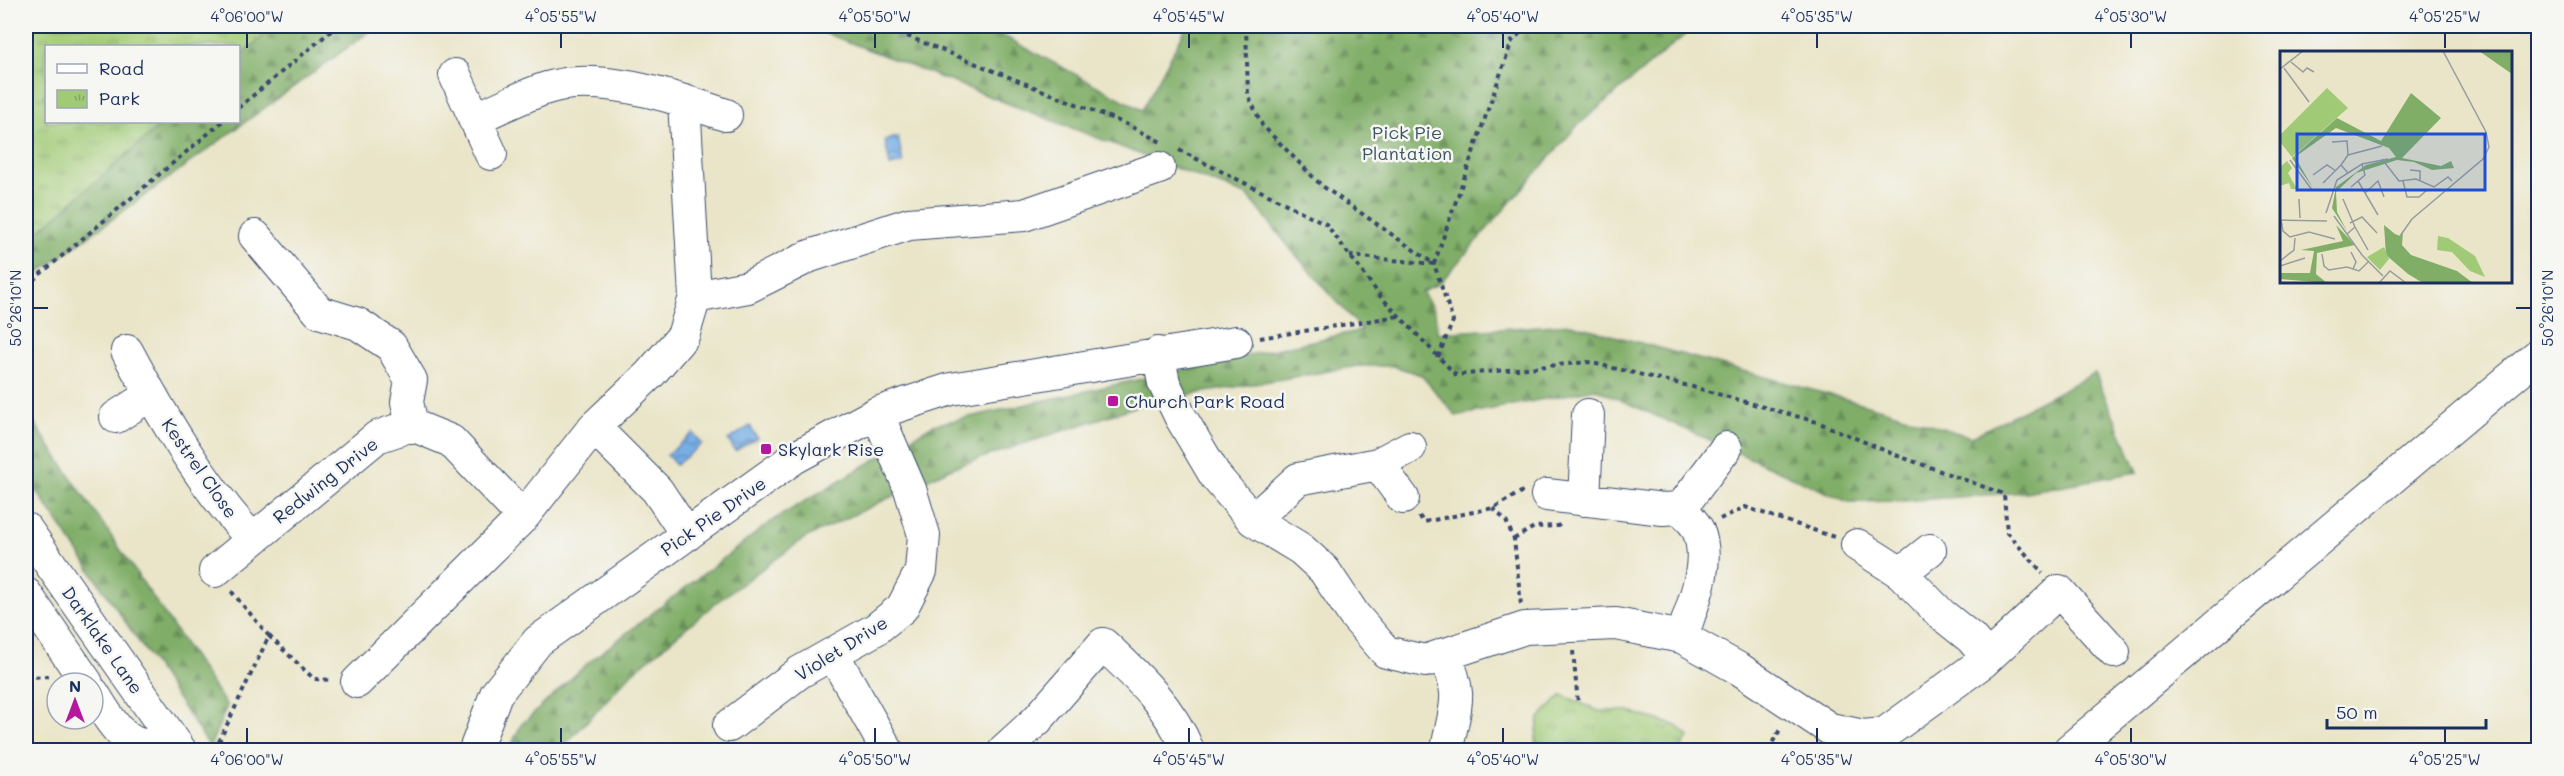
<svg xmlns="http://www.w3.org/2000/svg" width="2564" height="776" font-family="Mali,sans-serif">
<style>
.forest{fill:url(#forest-firs);stroke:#4e6e62;stroke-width:1.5}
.park{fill:url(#park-tufts);stroke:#5e7c6a;stroke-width:1.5}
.water{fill:url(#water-waves);stroke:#486fa2;stroke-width:1.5}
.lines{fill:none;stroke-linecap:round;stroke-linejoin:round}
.minor-casing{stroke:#3a4a6e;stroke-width:34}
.path{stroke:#3a4a6e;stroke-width:4;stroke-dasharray:4.5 4.5;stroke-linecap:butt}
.minor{stroke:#fff;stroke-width:32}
.ticks{fill:none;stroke:#1b2f5e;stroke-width:2}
.poi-dot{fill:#b5179e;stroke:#f6f6f2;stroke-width:2}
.labels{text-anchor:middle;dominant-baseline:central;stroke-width:5;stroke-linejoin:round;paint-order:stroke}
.park-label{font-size:18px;fill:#3c5664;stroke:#f6f6f2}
.poi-label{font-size:18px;fill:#1b2f5e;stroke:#f6f6f2;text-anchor:start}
.street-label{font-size:18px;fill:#1b2f5e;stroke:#f6f6f2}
.inset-road{fill:none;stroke:#979c9e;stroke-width:1.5}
.view{fill:#1d4ed8;fill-opacity:0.15;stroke:#1d4ed8;stroke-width:3}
.inset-edge{fill:none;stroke:#1b2f5e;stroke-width:3}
.neatline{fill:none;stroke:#1b2f5e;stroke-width:2}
.ticks-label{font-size:15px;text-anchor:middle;fill:#1b2f5e}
</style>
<defs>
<pattern id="forest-firs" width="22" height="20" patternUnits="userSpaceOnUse" patternTransform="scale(1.5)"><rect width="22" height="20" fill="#80ae67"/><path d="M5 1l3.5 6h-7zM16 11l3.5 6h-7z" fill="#688e58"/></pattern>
<pattern id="park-tufts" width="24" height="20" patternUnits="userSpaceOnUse" patternTransform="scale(1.5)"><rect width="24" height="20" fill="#a1ca76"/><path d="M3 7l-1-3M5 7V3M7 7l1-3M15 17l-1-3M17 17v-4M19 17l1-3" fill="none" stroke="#82a464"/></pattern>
<pattern id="water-waves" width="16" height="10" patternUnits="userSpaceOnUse" patternTransform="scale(1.5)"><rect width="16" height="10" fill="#76afe6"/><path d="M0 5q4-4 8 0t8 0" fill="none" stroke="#608fbe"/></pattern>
</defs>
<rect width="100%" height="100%" fill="#f6f6f2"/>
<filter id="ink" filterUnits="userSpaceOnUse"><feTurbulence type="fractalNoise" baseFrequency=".0167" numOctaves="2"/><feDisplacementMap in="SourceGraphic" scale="12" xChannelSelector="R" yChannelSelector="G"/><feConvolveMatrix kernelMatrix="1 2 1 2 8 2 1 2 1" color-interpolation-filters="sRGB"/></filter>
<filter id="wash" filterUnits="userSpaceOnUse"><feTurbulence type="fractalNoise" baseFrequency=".008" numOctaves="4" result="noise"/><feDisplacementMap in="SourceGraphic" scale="24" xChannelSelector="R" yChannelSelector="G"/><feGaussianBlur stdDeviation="1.35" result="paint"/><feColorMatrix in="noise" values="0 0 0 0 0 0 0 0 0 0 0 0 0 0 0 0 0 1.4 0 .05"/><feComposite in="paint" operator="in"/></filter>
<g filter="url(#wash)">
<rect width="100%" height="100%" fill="#eae5c8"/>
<path class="forest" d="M 275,26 L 377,26 L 26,282 L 26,242 L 164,122 L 238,122 L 239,57 Z
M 807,26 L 985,26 L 1142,110 L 1187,26 L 1695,26 L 1577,126 L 1440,283 L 1422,292 L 1435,312 L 1438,333 L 1571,324 L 1882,409 L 1971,437 L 2095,373 L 2138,472 L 2026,492 L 1904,501 L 1848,502 L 1596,389 L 1456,416 L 1421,375 L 1394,366 L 1358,366 L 1153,401 L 954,467 L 805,538 L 718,601 L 632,673 L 560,750 L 509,750 L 521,725 L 589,662 L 773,520 L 933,425 L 1362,330 L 1294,253 L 1248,196 Z
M 26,411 L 227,706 L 210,747 L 26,475 Z"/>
<path class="park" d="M 26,26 L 275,26 L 239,57 L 238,46 L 46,46 L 46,122 L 164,122 L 26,242 Z
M 1562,695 L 1599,711 L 1626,711 L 1675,725 L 1689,737 L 1680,750 L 1534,750 L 1539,718 Z"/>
<path class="water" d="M 898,137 L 903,163 L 890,166 L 885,140 Z
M 750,426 L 757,438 L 735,451 L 728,440 Z
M 693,433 L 702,444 L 676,465 L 667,455 Z"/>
</g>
<g filter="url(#ink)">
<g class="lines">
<defs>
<path id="minor" d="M 455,75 L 491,154
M 684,101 L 726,115
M 474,119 C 498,109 522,96 547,88 C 587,75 646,89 684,101 L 695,297 L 683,336 L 650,374 L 594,427
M 255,236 L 319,312 L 358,324 L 391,346 L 411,380 L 407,402 L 412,425
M 695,297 L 748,287 L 810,256 L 909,224 L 1024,215 L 1159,168
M 127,351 C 163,418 201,483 252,539
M 1158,353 L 1164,383 L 1180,416 L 1216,477 L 1253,520 L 1301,549 L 1324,570 L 1354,615 L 1386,652 L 1425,661 L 1525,628 L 1616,624 L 1682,637 L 1741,670 L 1830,729 L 1863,736 L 1884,734 L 1983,662 L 2059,591 L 2114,652
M 116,417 L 150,395
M 1378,464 L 1410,447
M 1547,495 L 1663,509 L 1681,508 C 1686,515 1695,523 1698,530 C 1712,564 1692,605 1682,637
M 1584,500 L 1588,415
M 1681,508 L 1726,448
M 1253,520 L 1298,479 L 1378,464 L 1403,498
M 26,529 L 180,750
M 1857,545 L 1901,573 L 1941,614 L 1971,638 L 1987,657
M 215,571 L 377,437 L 412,425 L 451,441 L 523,517
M 1901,573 L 1930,550
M 26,594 L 87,683
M 833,654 L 887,750
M 1444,654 C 1465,698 1454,707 1447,750
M 357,682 L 523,517 L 594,427 L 657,490 L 687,535
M 93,693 C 105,711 121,745 147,745 C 154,745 164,739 170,737
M 729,726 L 800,672 L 876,629 L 902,608 L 921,571 L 924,535 L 910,489 L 877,413
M 475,750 L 496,694 L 538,641 L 794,458 L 877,413 L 951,389 L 1236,342
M 1004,750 L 1037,720 L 1103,644 C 1137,676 1170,706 1188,750
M 2069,750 L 2538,355"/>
</defs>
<use href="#minor" class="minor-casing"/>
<path class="path" d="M 882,26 L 1126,124 L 1161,142
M 1246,26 L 1248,95 L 1262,125 L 1321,185 L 1434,264 L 1350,256
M 238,108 L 337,26
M 1179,150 L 1326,224 L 1381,297 L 1456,375 L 1588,362 L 1693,387 L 1817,422 L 1893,454 L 2004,494 L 2007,533 L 2043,573
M 26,286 L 222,122
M 1260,338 L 1399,316
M 1438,357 L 1453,321 L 1434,264 L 1512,41 L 1527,26
M 1493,508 L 1506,521 L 1514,539 L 1521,605
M 1419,516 L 1424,522 L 1493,508 L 1523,491
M 1720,519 L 1745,507 L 1834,537
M 1514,539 L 1534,527 L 1558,526 L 1563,522
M 269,636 L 314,679 L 332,680
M 1573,651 L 1578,703
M 26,677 L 52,676
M 215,750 L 269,636 L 231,591
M 1768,750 L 1781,728"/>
<use href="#minor" class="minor"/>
</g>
</g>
<path class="ticks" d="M 247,33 L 247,48M 561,33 L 561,48M 875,33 L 875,48M 1189,33 L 1189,48M 1503,33 L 1503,48M 1817,33 L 1817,48M 2131,33 L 2131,48M 2445,33 L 2445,48M 33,308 L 48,308M 2516,308 L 2531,308M 247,728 L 247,743M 561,728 L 561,743M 875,728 L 875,743M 1189,728 L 1189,743M 1503,728 L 1503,743M 1817,728 L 1817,743M 2131,728 L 2131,743M 2445,728 L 2445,743"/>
<g class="poi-dot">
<rect x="1107" y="395" width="12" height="12" rx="3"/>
<rect x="760" y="443" width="12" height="12" rx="3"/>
</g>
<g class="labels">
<g class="park-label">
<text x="1407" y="132">Pick Pie<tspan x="1407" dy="21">Plantation</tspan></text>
</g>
<g class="poi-label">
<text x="1125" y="401">Church Park Road</text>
<text x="778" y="449">Skylark Rise</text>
</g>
<g class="street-label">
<text transform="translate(200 468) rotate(55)">Kestrel Close</text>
<text transform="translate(325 480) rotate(-38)">Redwing Drive</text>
<text transform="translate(713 516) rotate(-35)">Pick Pie Drive</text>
<text transform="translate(103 640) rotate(55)">Darklake Lane</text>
<text transform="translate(841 648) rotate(-32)">Violet Drive</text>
</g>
</g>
<g transform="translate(2280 51)">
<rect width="232" height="232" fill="#eae5c8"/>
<path d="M 158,185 L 168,187 L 195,205 L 205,226 L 190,220 L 172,201 L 157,199 Z" fill="#a1ca76"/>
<path d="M 199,0 L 232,0 L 232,23 ZM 131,42 L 161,67 L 122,107 L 161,115 L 171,110 L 174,117 L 152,119 L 134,111 L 117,109 L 76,122 L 56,141 L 57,161 L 67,180 L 52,157 L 56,136 L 86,114 L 116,106 L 109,97 L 56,77 L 15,106 L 33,137 L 12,107 L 57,67 L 101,90 ZM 56,174 L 75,194 L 37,202 L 36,223 L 47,232 L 0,228 L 0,222 L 30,222 L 34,200 L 21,199 L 63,190 ZM 104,174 L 115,183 L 120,185 L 123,181 L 122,194 L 131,204 L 177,220 L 193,232 L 143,232 L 128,223 L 106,204 Z" fill="#80ae67"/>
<path d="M 47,37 L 68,57 L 12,106 L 0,91 L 0,84 ZM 7,110 L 12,117 L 8,122 L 17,138 L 11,138 L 9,132 L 0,135 L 0,116 ZM 104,196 L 109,208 L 100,219 L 87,206 Z" fill="#a1ca76"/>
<path class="inset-road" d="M 11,11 L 23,21 L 27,17 L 34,21M 4,17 L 29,51M 0,18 L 23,0M 52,91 L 67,90 L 68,104 L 61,114M 68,104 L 102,95M 102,108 L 119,130 L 136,128 L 154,136 L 168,126 L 172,130M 10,109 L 32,139 L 52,139M 130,119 L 140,120 L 140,129M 33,124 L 47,114 L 56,120M 78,130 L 98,164M 123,130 L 127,146 L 139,146 L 147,139M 43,132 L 61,114 L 68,122M 71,136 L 85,124 L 82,113M 85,142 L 98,130 L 104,146M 63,148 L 75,176 L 67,183M 19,152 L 19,148 L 20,167M 46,162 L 57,129 L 82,113 L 108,108M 54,165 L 82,204 L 103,225M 0,169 L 47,170M 1,169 L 3,180 L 10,186 L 29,181 L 55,188M 70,172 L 82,166 L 97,182M 75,176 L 88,199M 120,185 L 132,168 L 203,108 L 209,96 L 206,81 L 163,0M 71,201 L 76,211 L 73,218M 42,203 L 44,215 L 49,219 L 67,216 L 79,220 L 88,211M 0,210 L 14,199 L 15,187M 0,215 L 25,207M 99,232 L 110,220 L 126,232"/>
<path class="view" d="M 17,83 L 205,83 L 205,139 L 17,139 Z"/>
<rect width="232" height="232" class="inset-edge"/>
</g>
<rect width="2564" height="776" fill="none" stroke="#f6f6f2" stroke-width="66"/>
<rect x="45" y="45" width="195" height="78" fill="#f6f6f2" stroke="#9ea6b7" stroke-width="1.5"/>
<rect x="57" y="64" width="30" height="9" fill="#ffffff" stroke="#9ea6b7" stroke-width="1.5"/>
<text x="99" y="75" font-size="18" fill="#1b2f5e">Road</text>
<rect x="57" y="90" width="30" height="18" fill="url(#park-tufts)" stroke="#9ea6b7" stroke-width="1.5"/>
<text x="99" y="105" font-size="18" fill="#1b2f5e">Park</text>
<g transform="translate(75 701)"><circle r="28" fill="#f6f6f2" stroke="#9ea6b7" stroke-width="1.5"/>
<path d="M0-4.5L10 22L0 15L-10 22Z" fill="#b5179e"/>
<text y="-9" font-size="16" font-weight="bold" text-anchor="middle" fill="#1b2f5e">N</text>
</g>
<path d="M2327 719v9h159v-9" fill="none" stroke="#1b2f5e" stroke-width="3"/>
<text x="2336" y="719" font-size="18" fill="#1b2f5e" stroke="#f6f6f2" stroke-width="4.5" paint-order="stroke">50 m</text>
<rect x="33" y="33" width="2498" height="710" class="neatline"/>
<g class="ticks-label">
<text x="247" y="22">4°06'00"W</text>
<text x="561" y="22">4°05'55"W</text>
<text x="875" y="22">4°05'50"W</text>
<text x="1189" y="22">4°05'45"W</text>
<text x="1503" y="22">4°05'40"W</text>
<text x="1817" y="22">4°05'35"W</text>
<text x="2131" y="22">4°05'30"W</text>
<text x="2445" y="22">4°05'25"W</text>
<text transform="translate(16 308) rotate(-90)" y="5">50°26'10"N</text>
<text transform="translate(2548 308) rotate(-90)" y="5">50°26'10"N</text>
<text x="247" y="765">4°06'00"W</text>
<text x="561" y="765">4°05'55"W</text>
<text x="875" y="765">4°05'50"W</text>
<text x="1189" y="765">4°05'45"W</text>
<text x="1503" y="765">4°05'40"W</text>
<text x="1817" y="765">4°05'35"W</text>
<text x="2131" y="765">4°05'30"W</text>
<text x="2445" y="765">4°05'25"W</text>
</g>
</svg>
